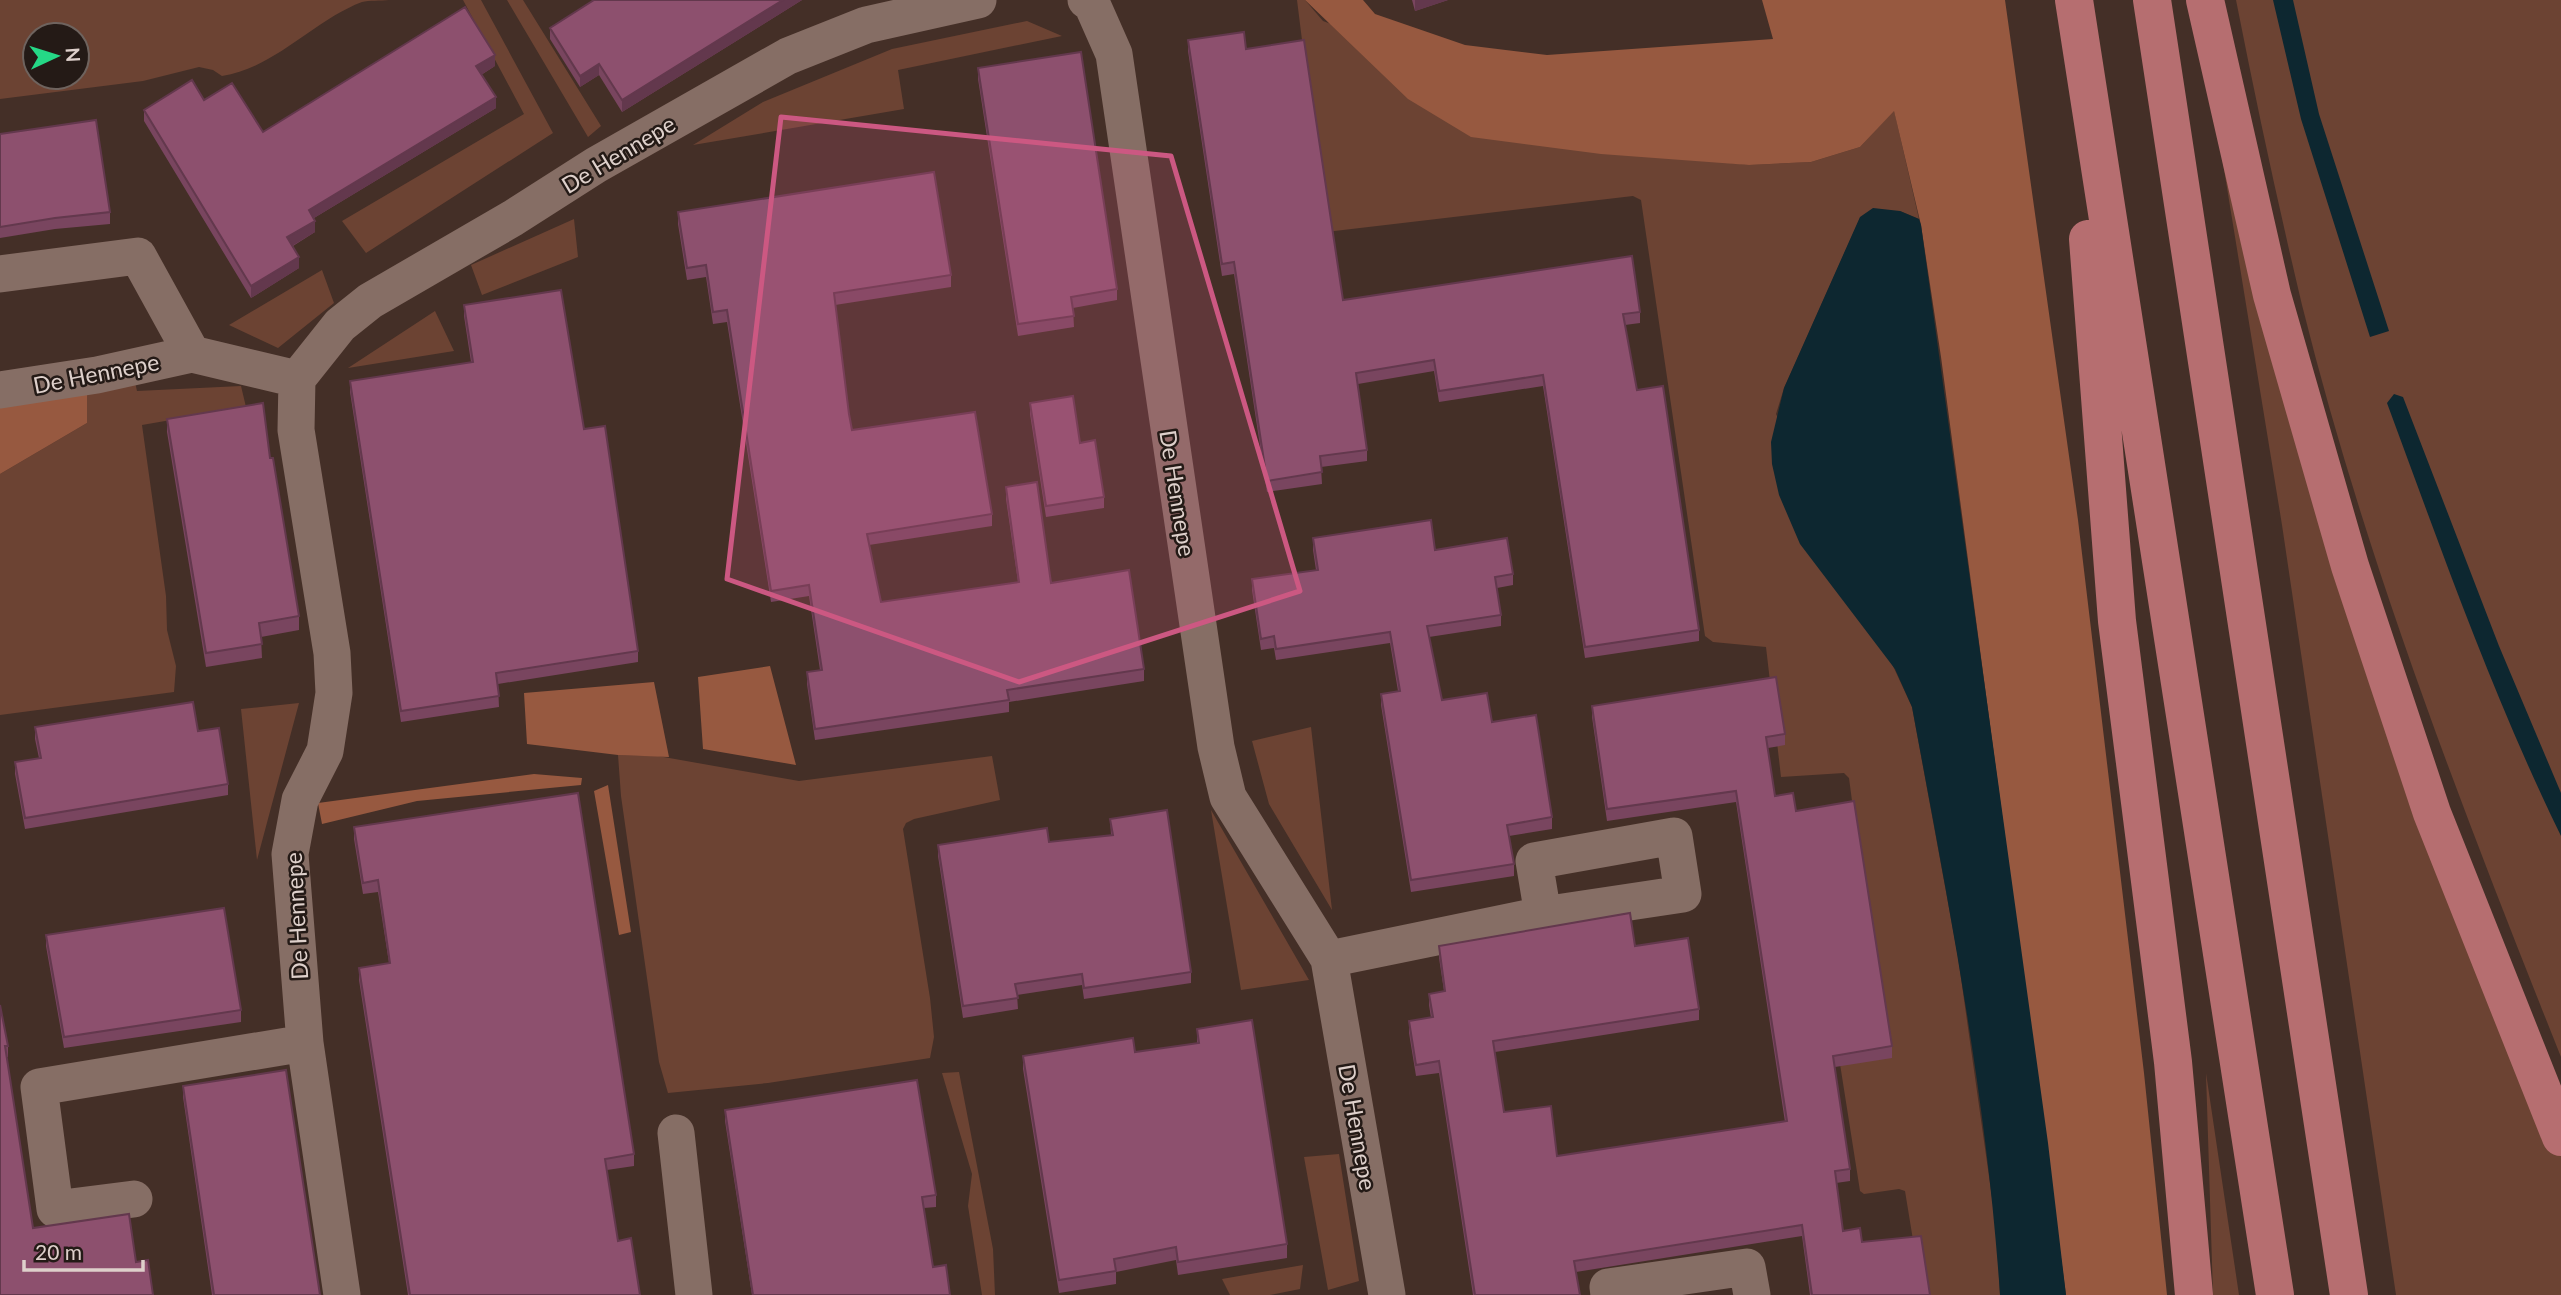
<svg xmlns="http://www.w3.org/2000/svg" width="2561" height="1295" font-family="Lato,sans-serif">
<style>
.green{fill:#6c4333;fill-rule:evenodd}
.forest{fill:#975940}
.water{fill:#0d2730}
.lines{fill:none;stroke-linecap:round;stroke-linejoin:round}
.minor{stroke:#866e65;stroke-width:37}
.motorway{stroke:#b66e70;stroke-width:38}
.wall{fill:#79455f}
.shaded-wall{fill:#63384d}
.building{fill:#8d506e;stroke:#63384d;stroke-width:2}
.marked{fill:#cc5882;fill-opacity:0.2;stroke:#cc5882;stroke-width:5;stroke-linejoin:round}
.labels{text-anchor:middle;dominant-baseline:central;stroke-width:5;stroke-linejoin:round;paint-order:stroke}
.street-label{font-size:23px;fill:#ded0cb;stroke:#241a16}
</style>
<rect width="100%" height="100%" fill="#442f27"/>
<path class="green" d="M 0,0 L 389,0 C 380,1 369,0 362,2 C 314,20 275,68 222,76 L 213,70 L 199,67 L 143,81 L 0,99 ZM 77,35 L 77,77 L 35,77 L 35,35 Z
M 463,0 L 481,0 L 553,133 L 366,253 L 342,221 L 524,114 Z
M 507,0 L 523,0 L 601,126 L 588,137 Z
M 1297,0 L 1305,0 L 1323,21 L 1683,158 L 1749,165 L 1811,162 L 1860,147 L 1894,110 L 1919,219 L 1900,211 L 1860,218 L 1784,388 L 1776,414 L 1912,707 L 1958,957 L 1996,1226 L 2000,1295 L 1922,1295 L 1905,1191 L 1899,1189 L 1864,1194 L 1860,1191 L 1840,1064 L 1884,1045 L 1849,778 L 1844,773 L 1781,777 L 1766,647 L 1713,642 L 1705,636 L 1641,200 L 1633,196 L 1326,232 Z
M 2236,0 L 2561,0 L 2561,1057 C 2463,811 2366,562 2302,305 C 2278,204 2256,102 2236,0 Z
M 1027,21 L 1062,36 L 898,70 L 904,109 L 693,145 L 763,102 L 892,49 Z
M 2221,151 L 2561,1155 L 2561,1295 L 2396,1295 L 2282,525 Z
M 574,219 L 578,257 L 482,295 L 471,265 Z
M 322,270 L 334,303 L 278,348 L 229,325 Z
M 435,311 L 454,351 L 348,368 Z
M 135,382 L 137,391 L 241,386 L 246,407 L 142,425 L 166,596 L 167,630 L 176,666 L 174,692 L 0,715 L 0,474 L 87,423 L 87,388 Z
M 299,703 L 257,860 L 241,709 Z
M 1311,727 L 1332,910 L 1269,804 L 1252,741 Z
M 618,755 L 658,756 L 799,781 L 992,756 L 1000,800 L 914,819 L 906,823 L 903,829 L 930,998 L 934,1037 L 930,1058 L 768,1083 L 668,1093 L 659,1062 L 621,796 Z
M 1211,810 L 1309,980 L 1241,990 Z
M 959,1072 L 993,1249 L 995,1295 L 982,1295 L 968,1206 L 972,1174 L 942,1073 Z
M 2206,1073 L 2239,1295 L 2213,1295 Z
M 1339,1154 L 1359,1281 L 1328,1290 L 1304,1157 Z
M 1303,1265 L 1300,1289 L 1270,1295 L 1230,1295 L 1222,1279 Z"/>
<path class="forest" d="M 1305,0 L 1363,0 L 1375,14 L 1465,45 L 1547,55 L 1773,39 L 1762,0 L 2005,0 L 2078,520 L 2144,1073 L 2167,1295 L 2066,1295 L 1941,357 L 1921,225 L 1894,111 L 1860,147 L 1811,162 L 1749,165 L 1601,154 L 1471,137 L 1408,99 Z
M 87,388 L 87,423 L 0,474 L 0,400 Z
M 770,666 L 796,765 L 703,749 L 698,677 Z
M 654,682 L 669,757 L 618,755 L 527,744 L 524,693 Z
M 534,774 L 582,778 L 581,785 L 417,801 L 322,824 L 318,803 Z
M 608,785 L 631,932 L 619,935 L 594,791 Z"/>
<path class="water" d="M 2273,0 L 2293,0 L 2319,114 L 2389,331 L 2370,337 L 2301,119 Z
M 1873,208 L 1900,211 L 1919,219 L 1921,225 L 2048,1143 L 2066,1295 L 2000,1295 C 1987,1097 1948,901 1912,707 L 1895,669 L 1800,544 L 1779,495 L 1772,464 L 1771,442 L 1784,388 L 1860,217 Z
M 2394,394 L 2403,397 L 2499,646 L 2561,793 L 2561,836 C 2493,697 2441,549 2387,403 Z"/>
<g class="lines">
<path class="minor" d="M 1086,0 L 1091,2 L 1114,54 L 1216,747 L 1228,797 L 1329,959 L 1387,1295
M 0,274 L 138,256 L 192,354
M 0,390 L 97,375 L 192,354 L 297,379
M 1329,959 L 1543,915 L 1683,894 L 1674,836 L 1534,861 L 1543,915
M 676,1133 L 694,1295
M 134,1199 L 55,1209 L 39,1087 L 305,1043
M 342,1295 L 305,1043 L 290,854 L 300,800 L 325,751 L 334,693 L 332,653 L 296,430 L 297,379 L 340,325 L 370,301 L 513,218 L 596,165 L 788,56 L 866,25 L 978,0
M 1609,1295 L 1608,1287 L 1747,1267 L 1752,1295"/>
<path class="motorway" d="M 2074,0 L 2275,1295
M 2152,0 L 2349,1295
M 2205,0 L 2272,295 L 2350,566 L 2432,813 L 2561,1137
M 2088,239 L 2117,621 L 2173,1062 L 2194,1295"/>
</g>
<path class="wall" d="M 594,0 L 802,0 L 622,112 L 599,75 L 580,87 L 550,39 L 550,28 Z
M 1412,0 L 1448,0 L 1415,11 Z
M 1188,40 L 1246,49 L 1343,300 L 1640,312 L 1640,323 L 1625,325 L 1637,390 L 1699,630 L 1699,641 L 1585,658 L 1543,386 L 1439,402 L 1434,371 L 1358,384 L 1367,450 L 1367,461 L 1321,467 L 1322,484 L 1267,492 L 1234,274 L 1222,276 L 1188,51 Z
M 495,66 L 481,75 L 496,108 L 314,218 L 315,232 L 293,246 L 299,268 L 251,298 L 144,121 L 144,110 L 204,100 L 263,132 Z
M 978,68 L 1117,289 L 1117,300 L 1073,308 L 1074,327 L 1018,336 L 978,79 Z
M 0,134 L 110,212 L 110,224 L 55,229 L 0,238 Z
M 678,212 L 951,275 L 951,287 L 835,305 L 849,414 L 852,430 L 992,514 L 992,526 L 869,545 L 881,602 L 1018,582 L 1006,499 L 1006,487 L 1051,583 L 1144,669 L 1144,681 L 1009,702 L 1009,712 L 815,740 L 807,684 L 807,672 L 820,670 L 809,596 L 771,602 L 727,322 L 713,324 L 706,277 L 687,280 L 678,224 Z
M 464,305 L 584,429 L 638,651 L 638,662 L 498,684 L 499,707 L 401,722 L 350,392 L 350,381 L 471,362 L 464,316 Z
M 1030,403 L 1080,443 L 1104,497 L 1104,508 L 1046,517 L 1030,414 Z
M 167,419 L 270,458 L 299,616 L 299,630 L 261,637 L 262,658 L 206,667 L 167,432 Z
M 1313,538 L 1435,550 L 1513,574 L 1513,585 L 1497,588 L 1501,615 L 1501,626 L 1429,637 L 1442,700 L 1492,722 L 1552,817 L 1552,829 L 1509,836 L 1514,864 L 1514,876 L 1411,892 L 1381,705 L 1381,694 L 1398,691 L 1390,643 L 1276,660 L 1274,648 L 1261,650 L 1252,590 L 1252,579 L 1316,570 L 1313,550 Z
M 1592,706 L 1785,734 L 1785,745 L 1768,748 L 1775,796 L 1796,811 L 1892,1046 L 1892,1058 L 1835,1067 L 1850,1169 L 1850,1181 L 1836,1183 L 1843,1231 L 1862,1242 L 1930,1295 L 1810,1295 L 1802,1236 L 1576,1272 L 1580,1295 L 1473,1295 L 1439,1073 L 1416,1076 L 1409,1033 L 1409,1021 L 1431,1018 L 1429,1005 L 1429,994 L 1444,991 L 1439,958 L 1439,946 L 1635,946 L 1699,1009 L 1699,1020 L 1495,1052 L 1504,1112 L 1557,1156 L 1785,1122 L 1736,802 L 1607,821 L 1592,717 Z
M 35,727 L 198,731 L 228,784 L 228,795 L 25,829 L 15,774 L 15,762 L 39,758 L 35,739 Z
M 1110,819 L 1191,972 L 1191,983 L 1084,999 L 1082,985 L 1017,995 L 1018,1009 L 963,1018 L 938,856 L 938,845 L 1049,842 L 1111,835 Z
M 354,827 L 634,1154 L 634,1166 L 607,1170 L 618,1241 L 640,1295 L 408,1295 L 359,980 L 359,968 L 389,963 L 378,892 L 363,894 L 354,839 Z
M 46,935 L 241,1010 L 241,1022 L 64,1048 L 46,946 Z
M 0,1005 L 8,1046 L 8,1057 L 6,1057 L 33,1228 L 136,1262 L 0,1295 Z
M 1197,1029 L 1287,1244 L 1287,1258 L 1178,1275 L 1176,1260 L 1116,1272 L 1116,1284 L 1059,1293 L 1023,1069 L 1023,1056 L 1135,1052 L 1197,1043 Z
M 183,1086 L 320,1295 L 212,1295 L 183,1097 Z
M 725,1110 L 936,1195 L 936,1207 L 924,1208 L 933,1267 L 950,1295 L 752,1295 L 725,1121 Z"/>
<path class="shaded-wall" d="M 783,0 L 802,0 L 622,112 L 622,100 Z
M 1415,0 L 1448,0 L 1415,11 Z
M 495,55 L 495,66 L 476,78 L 476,66 Z
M 599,64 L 599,75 L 580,87 L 580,76 Z
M 496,97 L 496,108 L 309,221 L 309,210 Z
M 315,221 L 315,232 L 287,249 L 287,237 Z
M 299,257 L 299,268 L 251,298 L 251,286 Z"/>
<path class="building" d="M 594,0 L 783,0 L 622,100 L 599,64 L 580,76 L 550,28 Z
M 465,7 L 495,55 L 476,66 L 496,97 L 309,210 L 315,221 L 287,237 L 299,257 L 251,286 L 144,110 L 192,80 L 204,100 L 232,83 L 263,132 Z
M 1244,32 L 1246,49 L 1304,40 L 1343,300 L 1632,256 L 1640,312 L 1623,314 L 1637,390 L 1663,386 L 1699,630 L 1585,647 L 1543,375 L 1439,391 L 1434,360 L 1356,373 L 1367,450 L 1320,456 L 1322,472 L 1267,481 L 1234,262 L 1222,264 L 1188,40 Z
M 1081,52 L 1117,289 L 1071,297 L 1074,316 L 1018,324 L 978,68 Z
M 96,120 L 110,212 L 55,218 L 0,227 L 0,134 Z
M 934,172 L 951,275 L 834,293 L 849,414 L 852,430 L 975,412 L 992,514 L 867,534 L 881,602 L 1019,582 L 1006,487 L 1037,482 L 1051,583 L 1129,570 L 1144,669 L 1007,690 L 1009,700 L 815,729 L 807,672 L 822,670 L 809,585 L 771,591 L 727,310 L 713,312 L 706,265 L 687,268 L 678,212 Z
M 561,290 L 584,429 L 605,426 L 638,651 L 496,673 L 499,696 L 401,711 L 350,381 L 473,362 L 464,305 Z
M 1073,396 L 1080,443 L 1095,440 L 1104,497 L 1046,506 L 1030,403 Z
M 263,403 L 270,458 L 273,458 L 299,616 L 259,623 L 262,644 L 206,653 L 167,419 Z
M 1431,520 L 1435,550 L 1507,538 L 1513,574 L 1495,577 L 1501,615 L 1427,626 L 1442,700 L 1487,693 L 1492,722 L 1536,715 L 1552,817 L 1507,825 L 1514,864 L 1411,880 L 1381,694 L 1400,691 L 1390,632 L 1276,649 L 1274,636 L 1261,639 L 1252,579 L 1318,570 L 1313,538 Z
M 1776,677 L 1785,734 L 1766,737 L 1775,796 L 1793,793 L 1796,811 L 1854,801 L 1892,1046 L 1833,1056 L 1850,1169 L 1835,1171 L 1843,1231 L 1860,1228 L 1862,1242 L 1921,1236 L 1930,1295 L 1812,1295 L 1802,1225 L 1574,1261 L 1580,1295 L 1475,1295 L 1439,1061 L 1416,1065 L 1409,1021 L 1433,1017 L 1429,994 L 1445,991 L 1439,946 L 1630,913 L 1635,946 L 1688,938 L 1699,1009 L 1493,1041 L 1504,1112 L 1551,1106 L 1557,1156 L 1787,1121 L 1736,791 L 1607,809 L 1592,706 Z
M 193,702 L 198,731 L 219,728 L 228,784 L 25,818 L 15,762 L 41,758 L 35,727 Z
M 578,793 L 634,1154 L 605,1159 L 618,1241 L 631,1238 L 640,1295 L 410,1295 L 359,968 L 390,963 L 378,880 L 363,883 L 354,827 Z
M 1167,810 L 1191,972 L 1084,988 L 1082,974 L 1015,984 L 1018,998 L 963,1006 L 938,845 L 1047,828 L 1049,842 L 1113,835 L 1110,819 Z
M 224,908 L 241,1010 L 64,1037 L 46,935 Z
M 0,1005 L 8,1046 L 5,1046 L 33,1228 L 129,1214 L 136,1262 L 148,1260 L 153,1295 L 0,1295 Z
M 1252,1020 L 1287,1244 L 1178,1262 L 1176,1247 L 1114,1259 L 1116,1271 L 1059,1280 L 1023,1056 L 1133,1038 L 1135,1052 L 1199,1043 L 1197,1029 Z
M 286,1070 L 320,1295 L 214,1295 L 183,1086 Z
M 917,1080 L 936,1195 L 922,1197 L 933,1267 L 946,1265 L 950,1295 L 753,1295 L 725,1110 Z"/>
<path class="marked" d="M 781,117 L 1171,156 L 1300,591 L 1019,682 L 727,579 Z"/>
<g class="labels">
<g class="street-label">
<text transform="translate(618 154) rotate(-31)">De Hennepe</text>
<text transform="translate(96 373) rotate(-11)">De Hennepe</text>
<text transform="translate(1178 493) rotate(81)">De Hennepe</text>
<text transform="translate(296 916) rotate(-93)">De Hennepe</text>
<text transform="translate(1358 1127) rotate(80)">De Hennepe</text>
</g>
</g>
<g transform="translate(56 56) rotate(86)"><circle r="33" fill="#241a16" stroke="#6e635e" stroke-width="2"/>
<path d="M0-5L12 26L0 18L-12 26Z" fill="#25d886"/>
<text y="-10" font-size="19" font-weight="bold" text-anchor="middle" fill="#ded0cb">N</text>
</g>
<path d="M24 1260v10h119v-10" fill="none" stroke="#ded0cb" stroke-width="3.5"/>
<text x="35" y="1260" font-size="21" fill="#ded0cb" stroke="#241a16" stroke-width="5" paint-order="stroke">20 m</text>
</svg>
